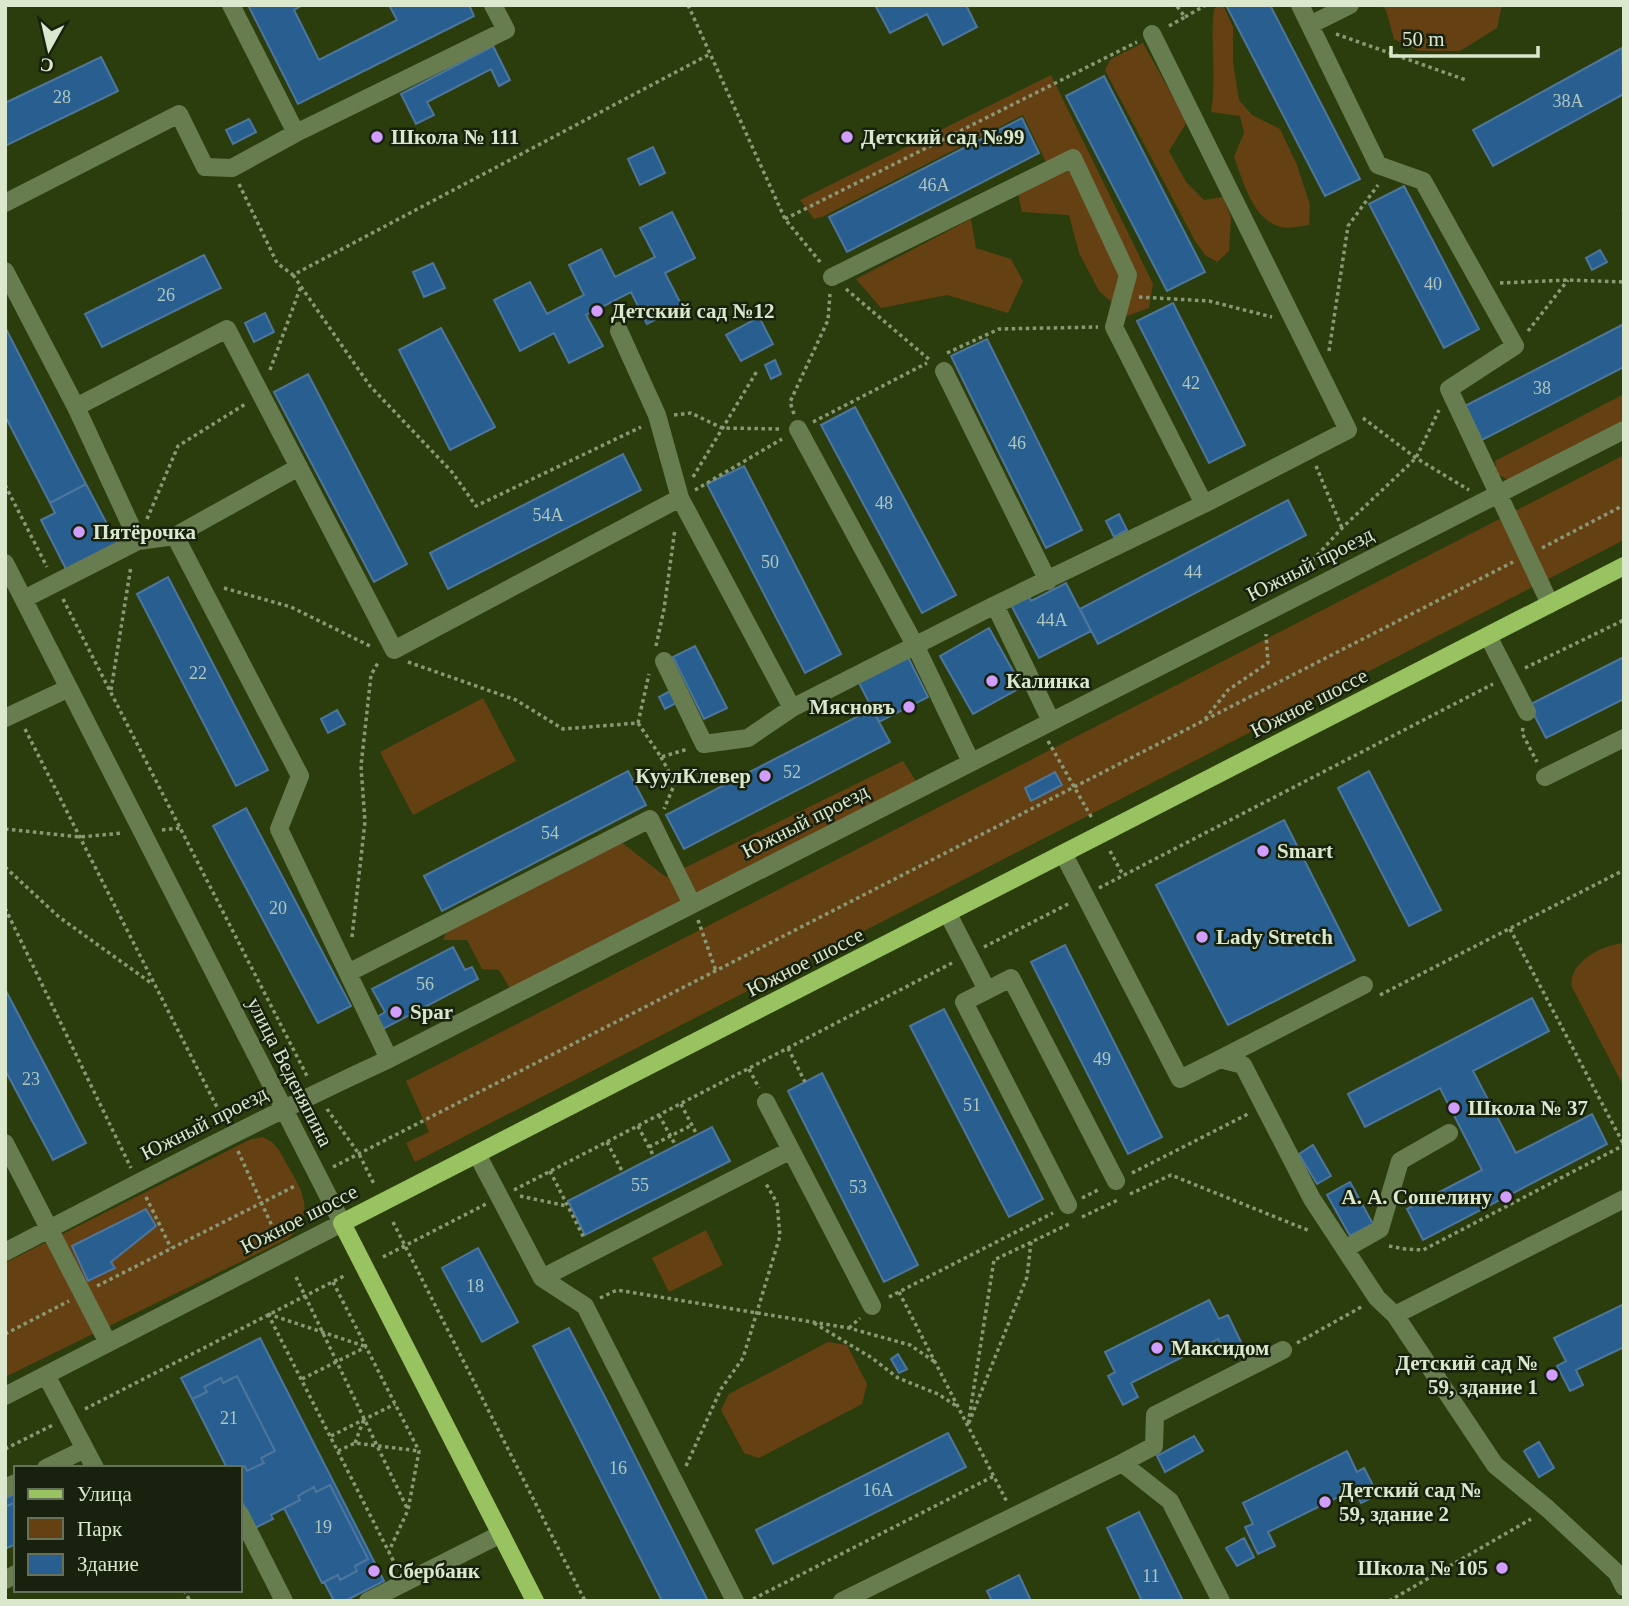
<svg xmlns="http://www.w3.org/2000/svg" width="1629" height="1606" font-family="Georgia,serif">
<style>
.green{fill:#654013}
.building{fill:#285f90;stroke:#4e769c;stroke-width:2}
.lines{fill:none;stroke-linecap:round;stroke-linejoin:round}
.path{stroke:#8a9975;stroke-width:3.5;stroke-dasharray:3.5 3.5;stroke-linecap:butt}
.minor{stroke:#687d4f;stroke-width:18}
.major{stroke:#99c260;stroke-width:18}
.poi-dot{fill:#d19dfe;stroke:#18210d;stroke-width:2.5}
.labels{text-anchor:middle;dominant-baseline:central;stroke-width:5;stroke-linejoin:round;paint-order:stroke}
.number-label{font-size:18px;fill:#aec6be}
.poi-label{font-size:21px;font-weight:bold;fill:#dbe8ce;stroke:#18210d;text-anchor:start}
.street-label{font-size:21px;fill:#dbe8ce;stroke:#18210d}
</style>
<rect width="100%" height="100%" fill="#2b3d0d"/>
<path class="green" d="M 1220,5 L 1223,5 L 1233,27 L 1233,62 L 1239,100 L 1252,115 L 1280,129 L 1297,165 L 1310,205 L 1309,225 C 1301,226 1290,229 1282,227 C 1253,222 1243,180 1234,157 L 1244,133 L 1240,116 L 1211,112 C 1217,78 1210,44 1214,9 Z
M 1381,5 L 1502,5 L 1497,28 L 1460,51 L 1418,51 L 1394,39 L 1386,10 Z
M 1143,43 L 1187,122 L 1169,151 L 1186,182 L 1204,200 L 1223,197 L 1231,217 L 1229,251 L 1217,262 L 1205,255 L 1194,239 L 1105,70 L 1111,59 Z
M 1051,75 L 1153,284 L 1149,308 L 1127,316 L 1099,291 L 1079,253 L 1069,215 L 1022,212 L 1015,179 L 1046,162 L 1023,115 L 822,217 L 814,219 L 800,200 Z
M 971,219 L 976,248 L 1011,259 L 1023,281 L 1008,313 L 947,295 L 881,308 L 856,279 Z
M 1624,394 L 1624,433 L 1510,481 L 1497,474 L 1495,461 Z
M 1624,455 L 1624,540 L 415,1162 L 406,1143 L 429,1132 L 406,1081 Z
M 483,698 L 516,761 L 413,815 L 380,752 Z
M 903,761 L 920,787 L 512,992 L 499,970 L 482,969 L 467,940 L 443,940 L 449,926 L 621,842 L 666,877 Z
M 1624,943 L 1624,1087 L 1572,987 C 1567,963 1602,945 1624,943 Z
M 263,1137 L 272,1142 L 279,1150 C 295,1181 322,1210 289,1238 L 5,1377 L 5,1263 L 249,1140 Z
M 706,1230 L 723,1265 L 669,1292 L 652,1258 Z
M 828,1342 L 847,1345 L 867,1384 L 862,1404 L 759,1458 L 744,1453 L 721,1410 L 729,1394 Z"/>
<path class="building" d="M 248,5 L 303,5 L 294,10 L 319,60 L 397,20 L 389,5 L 469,5 L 474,16 L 298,104 Z
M 875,5 L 966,5 L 977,27 L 943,45 L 927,14 L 890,33 Z
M 1226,5 L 1270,5 L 1360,179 L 1325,196 Z
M 493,46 L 510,80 L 499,86 L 491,69 L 427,102 L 434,115 L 416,124 L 401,94 Z
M 1622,48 L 1624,94 L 1493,166 L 1473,130 Z
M 101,57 L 118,91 L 5,146 L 5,103 Z
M 1104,76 L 1205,272 L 1167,291 L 1066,96 Z
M 1022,118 L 1039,153 L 847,252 L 829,217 Z
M 249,119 L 256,132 L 233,144 L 226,130 Z
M 653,147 L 665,173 L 640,185 L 628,159 Z
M 1404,186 L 1479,329 L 1444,348 L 1369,204 Z
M 672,212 L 695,258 L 665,273 L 682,306 L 647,324 L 631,292 L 586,315 L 603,346 L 569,363 L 554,333 L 520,351 L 494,300 L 530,282 L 547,314 L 584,295 L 569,265 L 601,249 L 615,277 L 655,257 L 640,228 Z
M 1600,250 L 1607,262 L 1592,270 L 1586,258 Z
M 204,255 L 221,288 L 102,347 L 85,314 Z
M 433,263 L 445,288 L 424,297 L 413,272 Z
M 1173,303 L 1245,445 L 1209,463 L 1137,321 Z
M 265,313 L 274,332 L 254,342 L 245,323 Z
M 759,317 L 773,344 L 741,361 L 726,335 Z
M 1624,324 L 1624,367 L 1482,440 L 1465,406 Z
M 5,327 L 86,484 L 50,503 L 5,416 Z
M 441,328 L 495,427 L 450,450 L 399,350 Z
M 987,339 L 1082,530 L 1046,548 L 951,356 Z
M 775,360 L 781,374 L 771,379 L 765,365 Z
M 308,374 L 407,564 L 374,582 L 274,392 Z
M 855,407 L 956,595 L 922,613 L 821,425 Z
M 623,454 L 641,490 L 448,589 L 430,553 Z
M 744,466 L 841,654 L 805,673 L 707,484 Z
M 86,484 L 118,545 L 67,571 L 41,520 L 55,513 L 50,503 Z
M 1288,500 L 1306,535 L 1098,644 L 1080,609 Z
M 1119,514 L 1127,530 L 1114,537 L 1106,521 Z
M 168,577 L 268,770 L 236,786 L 137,594 Z
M 1066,583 L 1091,631 L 1039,658 L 1010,603 L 1028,594 L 1031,601 Z
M 989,628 L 1022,687 L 973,714 L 940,656 Z
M 695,646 L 727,708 L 704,719 L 673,657 Z
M 907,655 L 928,697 L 879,722 L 858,681 Z
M 1624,657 L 1624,699 L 1546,738 L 1529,705 Z
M 670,691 L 676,703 L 665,709 L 659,697 Z
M 872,709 L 890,742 L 684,849 L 666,815 Z
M 337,710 L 345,724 L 328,733 L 321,719 Z
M 628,771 L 646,805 L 442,911 L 424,876 Z
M 1369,771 L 1441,910 L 1409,926 L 1338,788 Z
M 1055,772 L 1062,785 L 1031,801 L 1025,788 Z
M 246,808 L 351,1006 L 318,1023 L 213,826 Z
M 1284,820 L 1355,960 L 1228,1025 L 1156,885 Z
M 1065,945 L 1162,1137 L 1128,1154 L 1031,962 Z
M 453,947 L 465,970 L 472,967 L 478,979 L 383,1029 L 377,1017 L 385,1012 L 372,989 Z
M 5,989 L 86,1143 L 53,1160 L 5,1070 Z
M 1532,998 L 1549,1031 L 1473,1071 L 1516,1153 L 1592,1114 L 1607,1144 L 1423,1240 L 1407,1209 L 1482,1170 L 1440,1088 L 1365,1127 L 1348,1094 Z
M 944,1009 L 1043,1199 L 1009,1217 L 910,1026 Z
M 822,1073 L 918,1265 L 884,1282 L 788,1091 Z
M 712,1127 L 730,1161 L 585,1235 L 568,1201 Z
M 1313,1145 L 1331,1176 L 1317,1184 L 1299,1154 Z
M 1350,1182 L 1373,1224 L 1350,1236 L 1327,1195 Z
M 146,1209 L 156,1226 L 111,1262 L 115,1268 L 88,1281 L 72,1246 Z
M 478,1248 L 518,1322 L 482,1342 L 442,1268 Z
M 1209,1300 L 1219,1319 L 1228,1315 L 1242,1344 L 1225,1353 L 1218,1339 L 1131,1383 L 1138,1397 L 1123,1405 L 1108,1376 L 1115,1372 L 1105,1352 Z
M 1624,1304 L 1624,1347 L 1576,1370 L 1583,1385 L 1570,1391 L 1557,1366 L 1566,1361 L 1554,1338 Z
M 569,1328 L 606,1399 L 708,1601 L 662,1601 L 533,1346 Z
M 260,1338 L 384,1581 L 345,1601 L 334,1601 L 324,1582 L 338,1575 L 340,1580 L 357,1571 L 355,1566 L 368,1559 L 330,1485 L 316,1492 L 314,1487 L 298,1496 L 300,1500 L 271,1515 L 273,1519 L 255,1528 L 240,1498 L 240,1469 L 245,1466 L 247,1471 L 264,1463 L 261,1458 L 275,1451 L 237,1376 L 223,1383 L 221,1378 L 204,1387 L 207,1392 L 192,1399 L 181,1378 Z
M 898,1354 L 907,1369 L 899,1373 L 891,1359 Z
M 237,1376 L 275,1451 L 261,1458 L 264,1463 L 247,1471 L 245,1466 L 240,1469 L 227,1468 L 192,1399 L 207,1392 L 204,1387 L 221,1378 L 223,1383 Z
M 948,1433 L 966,1467 L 773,1564 L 756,1530 Z
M 1194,1436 L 1203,1451 L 1165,1472 L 1157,1456 Z
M 1539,1442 L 1554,1468 L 1539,1477 L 1524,1451 Z
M 1347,1451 L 1357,1472 L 1364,1468 L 1378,1495 L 1361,1503 L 1354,1489 L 1268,1532 L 1275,1546 L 1258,1554 L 1245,1527 L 1253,1524 L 1243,1503 Z
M 330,1485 L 368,1559 L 355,1566 L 357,1571 L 340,1580 L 338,1575 L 322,1583 L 284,1508 L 300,1500 L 298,1496 L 314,1487 L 316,1492 Z
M 16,1493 L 16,1502 L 5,1507 L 5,1499 Z
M 16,1493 L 16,1544 L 5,1549 L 5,1499 Z
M 1139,1512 L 1183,1601 L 1142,1601 L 1107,1528 Z
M 1244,1538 L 1254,1557 L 1237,1566 L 1226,1548 Z
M 1019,1575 L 1031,1601 L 992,1601 L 987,1591 Z"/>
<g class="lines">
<path class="path" d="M 688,5 L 785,219 L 821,263
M 1185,17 L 1206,5
M 1169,26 L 1185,17 L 1176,5
M 1336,34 L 1466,80
M 239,184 L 277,263 L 293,275 L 710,54
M 1623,209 L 1624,211
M 785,219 L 1137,42
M 293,275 L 370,386 L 452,472 L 476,506 L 641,427
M 1500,283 L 1568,280 L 1624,282
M 846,289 L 931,361
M 1139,297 L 1209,301 L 1272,317
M 1528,331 L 1568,280
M 1329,351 L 1348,226 L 1378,185
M 947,353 L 999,329 L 1098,327
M 270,370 L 301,286
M 794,414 L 790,402 L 828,320 L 830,294
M 674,415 L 691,413 L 722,428 L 782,429
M 1363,418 L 1416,458 L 1469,490
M 813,422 L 927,363
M 1316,466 L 1342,528
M 693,477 L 757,371
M 5,485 L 47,567
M 695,490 L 782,439
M 147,519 L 178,446 L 247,403
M 1542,548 L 1624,505
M 1303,571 L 1342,528 L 1416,458 L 1439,410
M 224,588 L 291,607 L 372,647
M 63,599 L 308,1078
M 656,646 L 664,609 L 675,529
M 408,662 L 516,700 L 563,729 L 638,723 L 661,757 L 688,749
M 1525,668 L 1624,620
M 111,690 L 131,566
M 1205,719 L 1228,690 L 1268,663 L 1266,634
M 638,723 L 649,674
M 1523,728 L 1522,733 L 1537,762
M 25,729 L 223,1119
M 1048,741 L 1093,820
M 661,757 L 675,783 L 664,809
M 5,829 L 80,837 L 123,833
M 162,830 L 180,828
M 1110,851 L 1123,875
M 5,867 L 59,917 L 151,983
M 1099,888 L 1493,684
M 5,908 L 131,1168
M 698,920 L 716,971
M 1510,929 L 1624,1145
M 352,937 L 365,822 L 361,766 L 371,675 L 379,661
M 984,947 L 1070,903
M 1380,995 L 1624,870
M 788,1048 L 805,1082
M 749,1069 L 759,1088
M 681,1104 L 697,1135
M 327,1109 L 359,1154 L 374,1184
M 659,1115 L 676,1146
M 638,1126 L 654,1157
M 607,1142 L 623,1173
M 649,1147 L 692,1125
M 238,1151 L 277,1237
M 333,1167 L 1513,562
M 550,1171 L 584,1238
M 1132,1173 L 1250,1113
M 514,1190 L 952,963
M 1130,1194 L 1171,1175 L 1310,1231
M 520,1196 L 567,1206
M 146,1197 L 171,1248
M 1082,1198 L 1100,1189
M 1082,1217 L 1120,1199
M 393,1222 L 585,1601
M 1031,1242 L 1027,1277 L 968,1425 L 994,1260 L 1069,1224
M 1389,1246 L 1405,1249 L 1423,1250 L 1624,1145
M 383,1257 L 486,1204
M 296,1277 L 407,1508
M 333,1282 L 419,1451 L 408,1510 L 389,1551
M 97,1286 L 297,1185
M 899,1292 L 1007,1502
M 889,1297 L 1053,1213
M 600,1298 L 617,1290 L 849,1328 L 910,1345 L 935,1362
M 268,1314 L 397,1568
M 268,1314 L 364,1346
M 814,1323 L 872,1358 L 898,1378 L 938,1394 L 958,1407
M 849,1328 L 860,1318
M 5,1334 L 69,1301
M 1297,1343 L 1363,1306
M 302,1379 L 366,1347
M 85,1409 L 344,1276
M 331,1436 L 395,1404
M 355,1443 L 364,1419
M 5,1449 L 53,1425
M 338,1451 L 355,1443 L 419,1451
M 686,1466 L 721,1389 L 743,1358 L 780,1236 L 777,1203 L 765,1182
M 184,1590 L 190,1601
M 753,1599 L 994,1476
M 1389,1601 L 1531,1519"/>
<path class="minor" d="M 231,5 L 296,133
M 1300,5 L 1378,165 L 1423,181 L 1515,346 L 1449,389 L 1550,604
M 1310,25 L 1350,5
M 5,203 L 179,114 L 205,167 L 232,168 L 296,133 L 506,30 L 493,5
M 5,271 L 76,407 L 138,541 L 24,599
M 832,277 L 1073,158 L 1128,275 L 1114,327 L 1204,504
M 619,331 L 657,415 L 680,498 L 792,708 L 995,605 L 1051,721
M 944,371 L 1048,581
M 76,407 L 227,329 L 394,650 L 680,498
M 798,429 L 915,645 L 971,762
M 175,536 L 300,776 L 279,829 L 389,1059
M 138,541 L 175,536 L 299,467
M 5,563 L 342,1223 L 5,1396
M 995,605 L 1204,504 L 1348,430 L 1152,34
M 1488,636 L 1527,712
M 664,661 L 704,744 L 748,738 L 792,708
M 5,718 L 69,688
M 1545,777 L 1624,738
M 1064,855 L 1180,1079 L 1220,1059 L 1243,1065 L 1312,1199 L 1377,1298 L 1395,1315 L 1495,1465 L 1548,1509 L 1617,1573 L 1624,1587
M 948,914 L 987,990
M 348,973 L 650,819 L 692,904
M 1220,1059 L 1364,985
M 766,1102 L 872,1306
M 5,1143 L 108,1343
M 477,1154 L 542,1278 L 791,1150
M 1068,1205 L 964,1002 L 1011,978 L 1116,1181
M 1345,1249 L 1380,1229 L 1400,1161 L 1449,1133
M 5,1252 C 132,1186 259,1119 389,1059 L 1624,430
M 542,1278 L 585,1306 L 735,1601
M 1395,1315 L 1624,1199
M 46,1375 L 95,1468
M 1122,1463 L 1154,1446 L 1155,1415 L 1283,1350
M 46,1468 L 85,1449
M 5,1488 L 16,1483
M 240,1514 L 284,1601
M 5,1580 L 16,1574
M 368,1601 L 501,1534
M 842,1601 L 1122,1463 L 1170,1501 L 1221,1601"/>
<path class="major" d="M 535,1601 L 342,1223 L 1624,566"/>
</g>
<g class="poi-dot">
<circle cx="377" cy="137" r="7"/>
<circle cx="847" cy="137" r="7"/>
<circle cx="597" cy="311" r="7"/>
<circle cx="79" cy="532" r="7"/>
<circle cx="992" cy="681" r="7"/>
<circle cx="909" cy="707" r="7"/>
<circle cx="765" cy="776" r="7"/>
<circle cx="1263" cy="851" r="7"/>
<circle cx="1202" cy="937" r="7"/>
<circle cx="396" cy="1012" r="7"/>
<circle cx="1454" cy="1108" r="7"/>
<circle cx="1506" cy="1197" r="7"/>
<circle cx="1157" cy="1348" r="7"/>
<circle cx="1552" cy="1375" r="7"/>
<circle cx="1325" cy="1502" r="7"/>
<circle cx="1502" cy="1568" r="7"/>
<circle cx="374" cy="1571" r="7"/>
</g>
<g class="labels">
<g class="number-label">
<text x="62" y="97">28</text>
<text x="1568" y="101">38А</text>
<text x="934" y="185">46А</text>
<text x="1433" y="284">40</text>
<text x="166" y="295">26</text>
<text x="1191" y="383">42</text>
<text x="1542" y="388">38</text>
<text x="1017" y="443">46</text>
<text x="884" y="503">48</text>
<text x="548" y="515">54А</text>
<text x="770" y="562">50</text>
<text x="1193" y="572">44</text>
<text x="1052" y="620">44А</text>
<text x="198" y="673">22</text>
<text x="792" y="772">52</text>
<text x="550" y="833">54</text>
<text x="278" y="908">20</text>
<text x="425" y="984">56</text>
<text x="1102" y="1059">49</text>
<text x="31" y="1079">23</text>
<text x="972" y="1105">51</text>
<text x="640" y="1185">55</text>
<text x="858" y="1187">53</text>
<text x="475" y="1286">18</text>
<text x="229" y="1418">21</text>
<text x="618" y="1468">16</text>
<text x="878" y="1490">16А</text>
<text x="323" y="1527">19</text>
<text x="1151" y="1576">11</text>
</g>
<g class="poi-label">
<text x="391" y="137">Школа № 111</text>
<text x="861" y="137">Детский сад №99</text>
<text x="611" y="311">Детский сад №12</text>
<text x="93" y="532">Пятёрочка</text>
<text x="1006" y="681">Калинка</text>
<text x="895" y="707" text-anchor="end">Мясновъ</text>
<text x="751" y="776" text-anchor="end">КуулКлевер</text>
<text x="1277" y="851">Smart</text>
<text x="1216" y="937">Lady Stretch</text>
<text x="410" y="1012">Spar</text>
<text x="1468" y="1108">Школа № 37</text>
<text x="1492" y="1197" text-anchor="end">А. А. Сошелину</text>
<text x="1171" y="1348">Максидом</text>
<text x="1538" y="1363" text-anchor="end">Детский сад №<tspan x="1538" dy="24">59, здание 1</tspan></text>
<text x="1339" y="1490">Детский сад №<tspan x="1339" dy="24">59, здание 2</tspan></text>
<text x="1488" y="1568" text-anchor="end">Школа № 105</text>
<text x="388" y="1571">Сбербанк</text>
</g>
<g class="street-label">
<text transform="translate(1310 564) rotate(-27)">Южный проезд</text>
<text transform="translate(1309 703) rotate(-27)">Южное шоссе</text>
<text transform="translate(805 821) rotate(-27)">Южный проезд</text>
<text transform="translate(805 962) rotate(-27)">Южное шоссе</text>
<text transform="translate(290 1072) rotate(63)">улица Веденяпина</text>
<text transform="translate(204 1123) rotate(-27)">Южный проезд</text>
<text transform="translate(299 1219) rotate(-27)">Южное шоссе</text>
</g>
</g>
<rect width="1629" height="1606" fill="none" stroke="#dbe8ce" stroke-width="14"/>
<rect x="14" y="1466" width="228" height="126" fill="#18210d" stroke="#66715a" stroke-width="2"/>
<rect x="28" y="1489" width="35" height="10" fill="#99c260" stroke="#66715a" stroke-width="2"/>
<text x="77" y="1501" font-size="21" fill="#dbe8ce">Улица</text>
<rect x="28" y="1518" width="35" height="21" fill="#654013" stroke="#66715a" stroke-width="2"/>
<text x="77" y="1536" font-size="21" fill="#dbe8ce">Парк</text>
<rect x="28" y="1554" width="35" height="21" fill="#285f90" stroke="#66715a" stroke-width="2"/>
<text x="77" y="1571" font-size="21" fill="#dbe8ce">Здание</text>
<g transform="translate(49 49) rotate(188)" stroke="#18210d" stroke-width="5" paint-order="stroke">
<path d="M0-5L12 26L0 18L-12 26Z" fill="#dbe8ce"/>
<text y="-10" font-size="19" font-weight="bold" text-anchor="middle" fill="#dbe8ce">С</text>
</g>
<path d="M1391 46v10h147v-10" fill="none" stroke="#dbe8ce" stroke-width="3.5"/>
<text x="1402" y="46" font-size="21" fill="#dbe8ce" stroke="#18210d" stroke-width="5" paint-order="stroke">50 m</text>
</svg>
